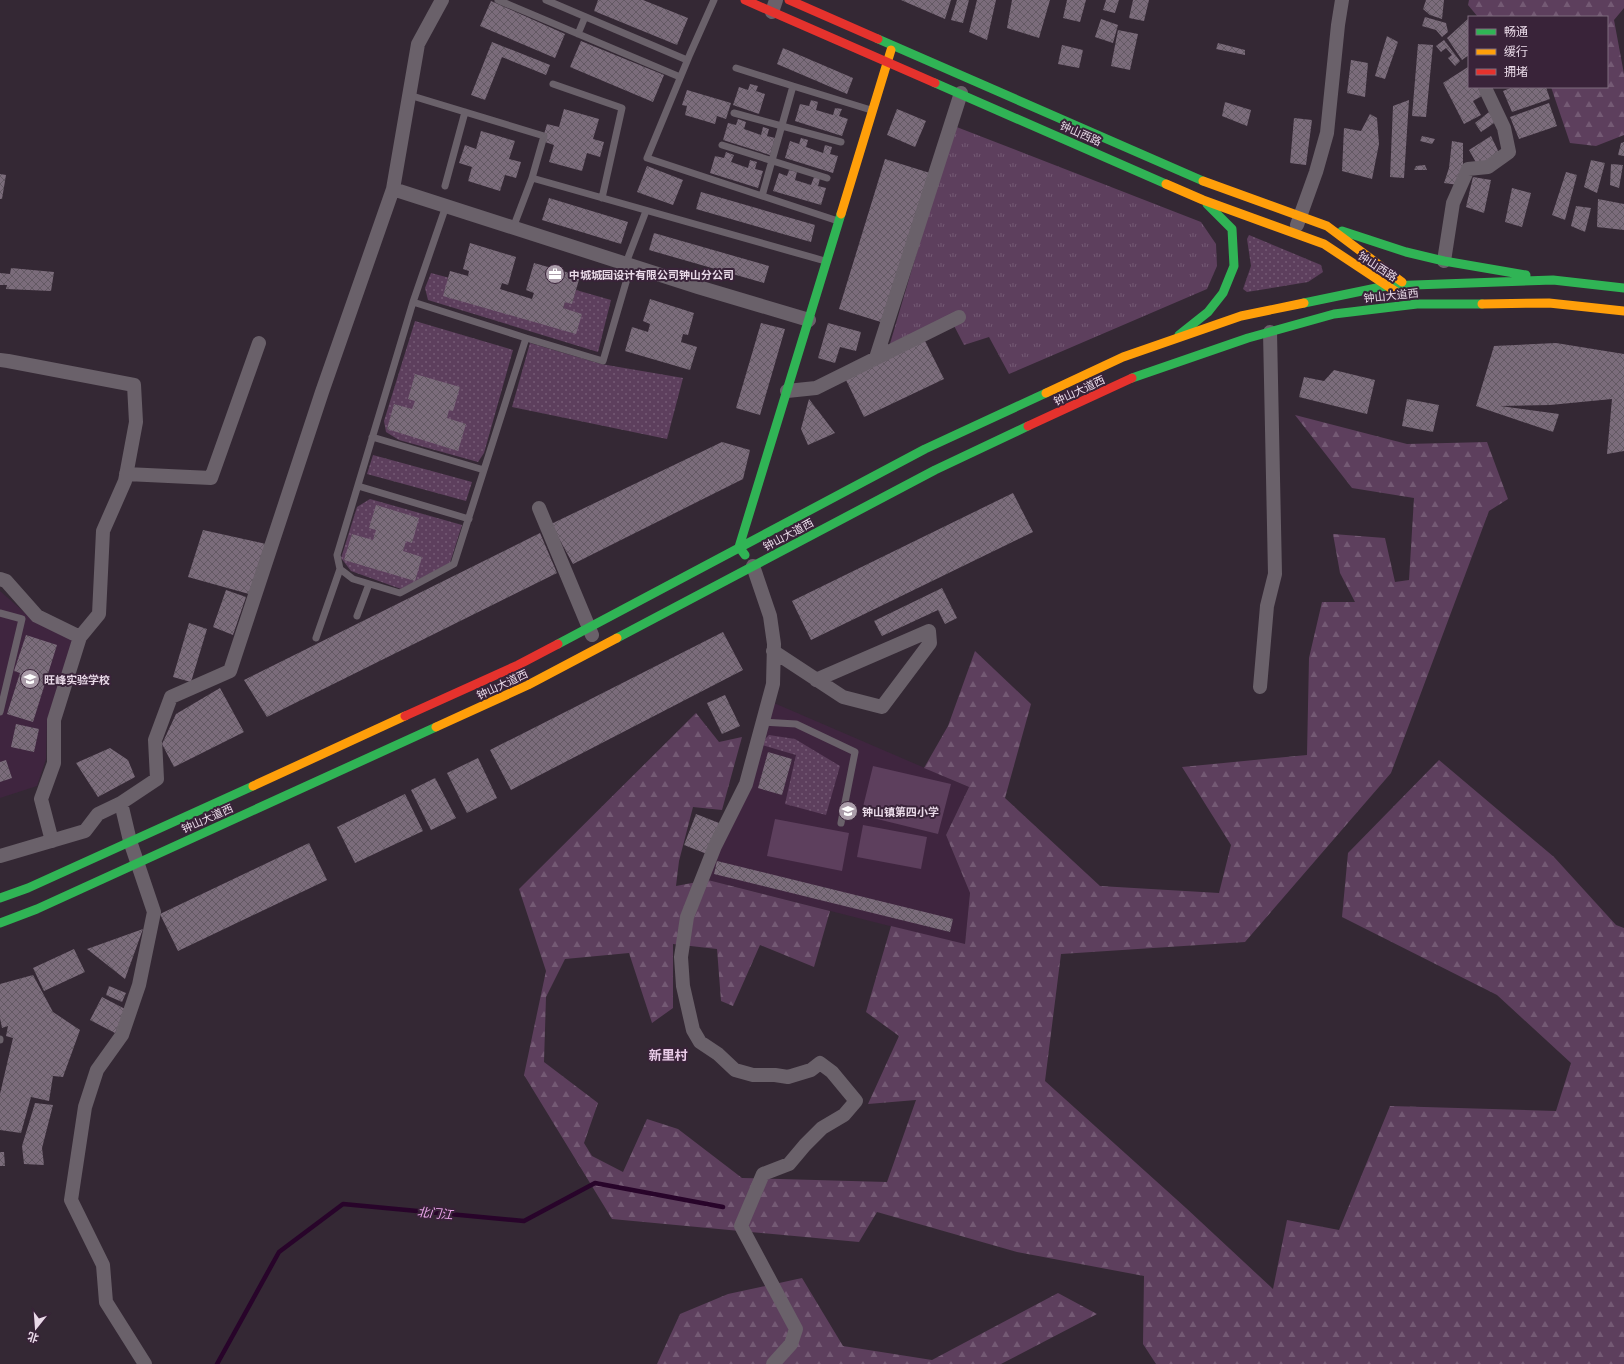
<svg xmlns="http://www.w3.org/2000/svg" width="1624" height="1364" font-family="'Noto Sans','Noto Sans SC',sans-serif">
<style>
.built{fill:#3f253f}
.grass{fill:url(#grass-dots)}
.forest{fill:url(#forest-firs)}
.park{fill:url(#park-tufts)}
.pitch{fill:#5d3f5d}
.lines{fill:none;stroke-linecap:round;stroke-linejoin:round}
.stream{stroke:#28042a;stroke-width:4.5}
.building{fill:url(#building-cross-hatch)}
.lane{stroke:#6a616a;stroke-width:7}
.street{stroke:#6a616a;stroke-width:14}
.fast{stroke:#30b455;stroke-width:9}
.slow{stroke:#ff9f0a;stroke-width:9}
.jam{stroke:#e5322d;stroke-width:9}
.labels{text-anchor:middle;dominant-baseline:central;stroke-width:4;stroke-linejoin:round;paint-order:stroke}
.street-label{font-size:11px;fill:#e9dae8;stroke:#392339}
.poi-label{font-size:11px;font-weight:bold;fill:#e9dae8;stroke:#392339;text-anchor:start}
.water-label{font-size:12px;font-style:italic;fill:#f2abf2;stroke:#392339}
.quarter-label{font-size:13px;font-weight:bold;fill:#eacde9;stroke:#392339}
</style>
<defs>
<pattern id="grass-dots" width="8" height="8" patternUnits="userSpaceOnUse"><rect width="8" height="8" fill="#5d3f5d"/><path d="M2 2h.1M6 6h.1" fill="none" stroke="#745a74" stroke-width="1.8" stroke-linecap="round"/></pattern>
<pattern id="forest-firs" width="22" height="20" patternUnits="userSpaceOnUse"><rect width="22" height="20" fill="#5d3f5d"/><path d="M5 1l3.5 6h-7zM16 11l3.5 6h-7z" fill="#745a74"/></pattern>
<pattern id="park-tufts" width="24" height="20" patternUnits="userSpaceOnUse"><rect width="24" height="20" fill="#5d3f5d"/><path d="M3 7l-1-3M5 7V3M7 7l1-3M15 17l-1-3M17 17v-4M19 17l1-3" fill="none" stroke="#745a74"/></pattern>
<pattern id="building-cross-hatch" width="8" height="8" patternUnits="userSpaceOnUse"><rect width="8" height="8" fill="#7b6c7b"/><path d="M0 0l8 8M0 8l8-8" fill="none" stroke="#635963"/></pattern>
</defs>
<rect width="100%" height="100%" fill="#342834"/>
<path class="built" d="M 0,591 L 32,619 L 74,638 L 47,720 L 46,759 L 37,786 L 0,798 Z
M 774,703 L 969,787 L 946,835 L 970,893 L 965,945 L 708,880 Z"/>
<path class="grass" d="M 1249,235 L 1321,265 L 1323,272 L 1308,282 L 1247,292 L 1243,289 L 1251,266 L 1247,239 Z
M 431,273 L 563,308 L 565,302 L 572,303 L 576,290 L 611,300 L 598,352 L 428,300 L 425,288 Z
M 415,321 L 513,350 L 484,453 L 478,462 L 399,440 L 386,432 L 384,421 Z
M 530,343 L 601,364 L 683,378 L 667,439 L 512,407 Z
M 373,455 L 472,482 L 466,501 L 367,474 Z
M 370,499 L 462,525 L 450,563 L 401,589 L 351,571 L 341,558 L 357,507 Z
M 769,735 L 795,739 L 840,766 L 826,815 L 785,804 L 796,755 L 762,745 L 763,741 Z"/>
<path class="forest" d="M 1469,0 L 1624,0 L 1624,8 L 1614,20 L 1624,74 L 1624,135 L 1596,146 L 1570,143 L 1551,87 L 1607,87 L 1607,17 L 1478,17 L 1468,5 Z
M 1295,415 L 1407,444 L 1487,442 L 1508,499 L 1489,511 L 1391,773 L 1245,942 L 1061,954 L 1045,1081 L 1186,1208 L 1273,1289 L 1287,1220 L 1339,1230 L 1390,1106 L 1556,1111 L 1571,1063 L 1497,995 L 1342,917 L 1348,853 L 1439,760 L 1554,857 L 1616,925 L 1624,928 L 1624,1364 L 1156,1364 L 1143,1344 L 1144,1276 L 1017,1252 L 877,1212 L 859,1242 L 612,1219 L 524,1075 L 546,971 L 519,889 L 696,713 L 719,742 L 742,737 L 722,810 L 693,807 L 679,861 L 676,886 L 708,880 L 830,911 L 814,967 L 760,945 L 733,1006 L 721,1001 L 717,949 L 673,944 L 673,1008 L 652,1023 L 629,953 L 565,959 L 546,997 L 544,1062 L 598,1103 L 584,1143 L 592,1156 L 623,1172 L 647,1119 L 678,1129 L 742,1178 L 887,1182 L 916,1100 L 868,1104 L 899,1036 L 866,1012 L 891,926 L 965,944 L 970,893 L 946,835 L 969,787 L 924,768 L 948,726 L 975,651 L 1031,704 L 1005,798 L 1100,886 L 1219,893 L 1231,845 L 1182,767 L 1307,755 L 1309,658 L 1322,602 L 1355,602 L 1340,573 L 1333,534 L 1385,538 L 1395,582 L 1409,580 L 1414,498 L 1352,488 Z
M 802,1278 L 843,1346 L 932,1360 L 1058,1293 L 1097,1314 L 1001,1364 L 657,1364 L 680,1314 L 728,1294 Z"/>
<path class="park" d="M 954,126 L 1201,222 L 1216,244 L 1217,266 L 1207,289 L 1009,374 L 989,337 L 964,345 L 949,316 L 889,347 Z"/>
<path class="pitch" d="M 873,766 L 951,784 L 938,834 L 861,815 Z
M 775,819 L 849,833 L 842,871 L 767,856 Z
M 863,825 L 927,837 L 921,869 L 857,857 Z"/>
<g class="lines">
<path class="stream" d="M 217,1364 L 279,1252 L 343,1204 L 524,1221 L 595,1183 L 723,1207"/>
</g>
<path class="building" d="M 598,0 L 643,0 L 688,18 L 677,45 L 594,11 Z
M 901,0 L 951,0 L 945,19 Z
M 957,0 L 969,0 L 963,23 L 951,20 Z
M 977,0 L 996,0 L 987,40 L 969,32 Z
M 1012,0 L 1050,0 L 1039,38 L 1007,28 Z
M 1067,0 L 1086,0 L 1080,22 L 1063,18 Z
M 1106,0 L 1119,0 L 1115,13 L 1103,10 Z
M 1133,0 L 1149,0 L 1144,21 L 1129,18 Z
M 1426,0 L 1444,0 L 1442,19 L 1430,15 L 1423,9 Z
M 491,1 L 565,34 L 555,58 L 480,26 Z
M 1425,17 L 1446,23 L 1448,32 L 1442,37 L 1436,30 L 1422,26 Z
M 1469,18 L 1469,55 L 1462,60 L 1447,38 Z
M 1101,19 L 1118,25 L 1113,43 L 1095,37 Z
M 1118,30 L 1138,34 L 1130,70 L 1111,66 Z
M 1387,36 L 1398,42 L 1385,79 L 1375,76 Z
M 1444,40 L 1460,61 L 1455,66 L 1448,58 L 1452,55 L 1446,48 L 1441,52 L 1436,46 Z
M 581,41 L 664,75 L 653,102 L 570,67 Z
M 492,42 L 550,65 L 546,75 L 502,57 L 485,100 L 471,95 Z
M 1218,43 L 1245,50 L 1245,55 L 1216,49 Z
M 1418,44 L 1433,45 L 1426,117 L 1412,116 Z
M 1062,45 L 1083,50 L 1079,68 L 1058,64 Z
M 783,48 L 853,78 L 847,94 L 777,64 Z
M 1351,60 L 1368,63 L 1365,97 L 1347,93 Z
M 1468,67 L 1469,87 L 1478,87 L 1482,96 L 1473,101 L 1481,115 L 1464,124 L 1443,83 Z
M 750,84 L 758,86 L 756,91 L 765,94 L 759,114 L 733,105 L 739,87 L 748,90 Z
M 1513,87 L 1546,87 L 1550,99 L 1512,112 L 1503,91 Z
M 687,90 L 731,103 L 726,119 L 717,116 L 715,124 L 685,115 L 687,106 L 682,105 Z
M 811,100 L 818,102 L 816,110 L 833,115 L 835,108 L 842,109 L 839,116 L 848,119 L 842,136 L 795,121 L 800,104 L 809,106 Z
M 1409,100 L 1404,178 L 1390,177 L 1393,106 Z
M 1225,102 L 1251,110 L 1247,126 L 1222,116 Z
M 1549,103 L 1557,126 L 1519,139 L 1510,117 Z
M 564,109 L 599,119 L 593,139 L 604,142 L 600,157 L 587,153 L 582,171 L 549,162 L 554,145 L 542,141 L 547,124 L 559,127 Z
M 897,109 L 926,121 L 915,147 L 887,135 Z
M 1489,112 L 1497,121 L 1481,132 L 1475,123 Z
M 1370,114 L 1377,118 L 1379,144 L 1372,179 L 1342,171 L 1344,128 L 1361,131 Z
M 1294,118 L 1312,120 L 1306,165 L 1290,163 Z
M 738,119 L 746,122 L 744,129 L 761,135 L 763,127 L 769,129 L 767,136 L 775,138 L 770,155 L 723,140 L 728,123 L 736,125 Z
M 481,131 L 515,141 L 509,159 L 521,162 L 516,178 L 505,175 L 500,191 L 468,181 L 472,167 L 459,163 L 465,145 L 476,149 Z
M 1422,136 L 1435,139 L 1432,144 L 1420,141 Z
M 1491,136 L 1501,157 L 1478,166 L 1469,150 Z
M 801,138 L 808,140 L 806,147 L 823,153 L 825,145 L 832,147 L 830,154 L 838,156 L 833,173 L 785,158 L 790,141 L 799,144 Z
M 1452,141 L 1463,143 L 1463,166 L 1459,185 L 1444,183 L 1449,168 Z
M 1624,142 L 1624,156 L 1618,155 L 1621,143 Z
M 726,152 L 734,155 L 731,162 L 748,168 L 750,160 L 757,162 L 755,169 L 763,171 L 758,188 L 710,173 L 715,156 L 724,158 Z
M 885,159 L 930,173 L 884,323 L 839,309 Z
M 1591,160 L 1605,163 L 1597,193 L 1584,187 Z
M 1611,164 L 1623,165 L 1619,188 L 1610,185 Z
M 1425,165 L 1427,170 L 1414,170 L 1416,166 Z
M 647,166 L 683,180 L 673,205 L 637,192 Z
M 789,170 L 797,172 L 795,180 L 811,185 L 814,177 L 820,179 L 818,186 L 826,188 L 821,205 L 773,191 L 779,173 L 787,176 Z
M 1566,172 L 1577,175 L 1565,220 L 1552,215 Z
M 0,174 L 6,175 L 2,199 L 0,199 Z
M 1473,177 L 1491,180 L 1484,213 L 1466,207 Z
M 1512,188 L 1531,193 L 1522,227 L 1505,222 Z
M 701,192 L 815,225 L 811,242 L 696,209 Z
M 549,198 L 628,222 L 621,244 L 542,220 Z
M 1598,199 L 1624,204 L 1624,230 L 1597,227 Z
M 1576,206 L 1591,208 L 1585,232 L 1571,226 Z
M 654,233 L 769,266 L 764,283 L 649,250 Z
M 470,243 L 516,257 L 508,285 L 502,283 L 500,289 L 532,299 L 534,293 L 526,290 L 534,263 L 580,276 L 572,304 L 565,302 L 563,308 L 582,314 L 576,334 L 443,296 L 450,271 L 468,276 L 469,271 L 463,269 Z
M 11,268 L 54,272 L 51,291 L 6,289 L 7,285 L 0,285 L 0,273 L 10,274 Z
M 650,299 L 694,313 L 688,335 L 683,334 L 681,342 L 697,347 L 690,370 L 625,351 L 632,327 L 648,332 L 650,324 L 643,321 Z
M 761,323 L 785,329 L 760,415 L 736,408 Z
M 828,323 L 861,332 L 856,351 L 840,347 L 835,363 L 818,358 Z
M 924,339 L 944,379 L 864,417 L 845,378 Z
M 1556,343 L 1624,354 L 1624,451 L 1607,454 L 1612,399 L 1550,405 L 1500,406 L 1559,414 L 1553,432 L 1476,406 L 1494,346 Z
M 1334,370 L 1375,380 L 1367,414 L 1299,397 L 1304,377 L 1324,381 Z
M 415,374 L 460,387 L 453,411 L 449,410 L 447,418 L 466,424 L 458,451 L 387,429 L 394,404 L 412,409 L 415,401 L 408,399 Z
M 809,399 L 835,433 L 808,445 L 801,429 Z
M 1407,399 L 1439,405 L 1433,432 L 1402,426 Z
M 722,442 L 750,450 L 743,479 L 573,564 L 551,524 Z
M 1013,493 L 1033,532 L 811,640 L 792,601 Z
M 376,505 L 419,518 L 412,543 L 406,541 L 403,551 L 422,557 L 415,581 L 344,560 L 352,534 L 373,540 L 376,530 L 369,528 Z
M 203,530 L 266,544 L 249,594 L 188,577 Z
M 540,533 L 557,573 L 267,717 L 244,680 Z
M 942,588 L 957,618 L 945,624 L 938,610 L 882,636 L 874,621 Z
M 226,590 L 246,597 L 233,635 L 213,627 Z
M 189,623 L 207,629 L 191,682 L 173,677 Z
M 723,632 L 743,670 L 511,790 L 490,750 Z
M 26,635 L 57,645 L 33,722 L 7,714 L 20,673 L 14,671 Z
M 220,688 L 244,732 L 174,767 L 162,744 L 176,714 Z
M 725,695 L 740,726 L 722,734 L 707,703 Z
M 16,724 L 39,729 L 34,752 L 11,747 Z
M 110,748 L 128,760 L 135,777 L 98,797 L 76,763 Z
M 768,752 L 792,759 L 782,795 L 758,788 Z
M 478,758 L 497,798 L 467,813 L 447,773 Z
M 6,760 L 12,778 L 0,782 L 0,762 Z
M 435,778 L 456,818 L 431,830 L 411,790 Z
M 405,794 L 423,831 L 355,863 L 337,827 Z
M 696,814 L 719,823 L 707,854 L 684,845 Z
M 309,843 L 327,880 L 178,951 L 160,914 Z
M 717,861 L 953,919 L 950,932 L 714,874 Z
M 143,929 L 125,979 L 87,949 Z
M 74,949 L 85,972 L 44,991 L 33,968 Z
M 33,975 L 53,1012 L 80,1030 L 63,1077 L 53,1076 L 49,1101 L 31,1097 L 21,1133 L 0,1130 L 0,1094 L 13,1038 L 6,1036 L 8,1026 L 2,1028 L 0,1018 L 0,984 Z
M 109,986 L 126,993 L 122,1002 L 106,995 Z
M 102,997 L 127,1010 L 115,1033 L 90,1020 Z
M 35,1103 L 53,1105 L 42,1148 L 44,1165 L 24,1164 L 22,1146 Z
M 0,1152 L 4,1152 L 5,1166 L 0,1166 Z"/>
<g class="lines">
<path class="lane" d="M 498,0 L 680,77
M 546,0 L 687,60
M 714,0 L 690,54 L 647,158 L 838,221
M 578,34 L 585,17
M 736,68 L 793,86
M 553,84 L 622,108 L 602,198
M 409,95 L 544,136 L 532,178 L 825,261
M 734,113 L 841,142
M 722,145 L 827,178
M 445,186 L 465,112
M 762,196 L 793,86 L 871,110
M 513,228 L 532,178
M 626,263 L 646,211
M 413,302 L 526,338 L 454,564 L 400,593 L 353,579 L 340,569 L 337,555 L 413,302 L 446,206
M 526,338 L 603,361 L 631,265
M 372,437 L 484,470
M 358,486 L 469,519
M 0,613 L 22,619 L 0,712
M 357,616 L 369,584
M 316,638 L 340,569
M 762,722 L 796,724 L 855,752 L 841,823
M 0,1039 L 0,1040"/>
<path class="street" d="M 772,12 L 776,0
M 393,189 L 698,287 L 809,320
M 1297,225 L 1316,172 L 1327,133 L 1338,25 L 1342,0
M 1444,261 L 1453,203 L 1468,169 L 1488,167 L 1509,152 L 1504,128 L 1486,90
M 876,358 L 961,93
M 0,360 L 8,361 L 134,385 L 136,422 L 125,481 L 103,531 L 99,614 L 80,637
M 787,391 L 816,388 L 959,317
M 126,474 L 211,478 L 259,343
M 539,508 L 592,635
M 753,566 L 770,616 L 774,644 L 773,684 L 746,784 L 715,846 L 687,917 L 681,957 L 683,986 L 693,1030 L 700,1042 L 718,1054 L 735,1070 L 753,1075 L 775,1075 L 788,1077 L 811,1070 L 820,1063 L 832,1072 L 856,1101 L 844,1115 L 822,1128 L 805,1145 L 789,1164 L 763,1174 L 741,1226 L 796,1329 L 791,1344 L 773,1364
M 0,579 L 6,581 L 37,616 L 80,637 L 54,720 L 54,763 L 41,799 L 52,841
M 773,651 L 843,697 L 882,707 L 930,643 L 929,631 L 816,680
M 1260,687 L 1267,606 L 1275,574 L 1270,332
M 0,856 L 85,831 L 98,814 L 121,803
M 145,1364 L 106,1302 L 103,1265 L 71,1200 L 85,1107 L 97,1070 L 122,1035 L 139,985 L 154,912 L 130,841 L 121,803 L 157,779 L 155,740 L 171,697 L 230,671 L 322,392 L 393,189 L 418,44 L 442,0"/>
<path class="fast" d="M 878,39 L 1203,181
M 935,83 L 1166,184
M 1342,231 L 1406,252 L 1444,261 L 1526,275
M 1304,303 L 1386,286 L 1553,280 L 1624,288
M 1179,335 L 1208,312 L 1223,293 L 1234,266 L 1232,229 L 1207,204
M 1132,378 L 1248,338 L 1334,314 L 1417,304 L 1482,304
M 745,555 L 739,547 L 841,214
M 617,638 L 935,470 L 1028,426
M 558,644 L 925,449 L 1046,393
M 0,898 L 28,888 L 253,786
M 0,923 L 37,909 L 436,727"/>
<path class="slow" d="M 1203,181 L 1327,226 L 1402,282
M 1166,184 L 1203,200 L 1324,244 L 1395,291
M 841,214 L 891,50
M 1482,304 L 1549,303 L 1624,311
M 1046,393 L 1123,357 L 1241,316 L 1304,303
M 436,727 L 528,685 L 617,638
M 253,786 L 405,716"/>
<path class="jam" d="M 745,0 L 935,83
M 789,0 L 878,39
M 1028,426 L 1132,378
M 405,716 L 518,665 L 558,644"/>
</g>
<defs>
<symbol id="office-disc" viewBox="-11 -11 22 22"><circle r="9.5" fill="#aa9ca9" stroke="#392339"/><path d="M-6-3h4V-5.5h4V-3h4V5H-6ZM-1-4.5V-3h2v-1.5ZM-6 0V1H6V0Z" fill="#fff"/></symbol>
<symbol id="school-disc" viewBox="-11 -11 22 22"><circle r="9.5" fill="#aa9ca9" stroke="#392339"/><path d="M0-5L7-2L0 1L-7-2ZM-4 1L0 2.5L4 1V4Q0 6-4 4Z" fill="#fff"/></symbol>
</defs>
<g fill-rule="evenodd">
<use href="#office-disc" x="544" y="263" width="22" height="22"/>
<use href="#school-disc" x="19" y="668" width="22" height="22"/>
<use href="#school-disc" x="837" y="800" width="22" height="22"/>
</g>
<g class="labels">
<g class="street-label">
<text transform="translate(1081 133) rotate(24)">钟山西路</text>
<text transform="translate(1378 266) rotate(33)">钟山西路</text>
<text transform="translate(1391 295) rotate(-6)">钟山大道西</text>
<text transform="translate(1079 390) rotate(-25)">钟山大道西</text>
<text transform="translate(788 534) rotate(-28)">钟山大道西</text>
<text transform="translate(502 684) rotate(-25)">钟山大道西</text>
<text transform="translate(207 818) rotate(-24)">钟山大道西</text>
</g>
<g class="poi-label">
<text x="569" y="274">中城城园设计有限公司钟山分公司</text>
<text x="44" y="679">旺峰实验学校</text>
<text x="862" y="811">钟山镇第四小学</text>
</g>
<g class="water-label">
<text transform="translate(435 1213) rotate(5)">北门江</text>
</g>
<g class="quarter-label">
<text x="668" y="1055">新里村</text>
</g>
</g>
<rect x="1468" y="16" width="140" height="72" fill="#392339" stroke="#7f6c7f"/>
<rect x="1476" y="29" width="20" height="6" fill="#30b455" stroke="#7f6c7f"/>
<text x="1504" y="36" font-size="12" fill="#e9dae8">畅通</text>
<rect x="1476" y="49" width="20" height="6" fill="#ff9f0a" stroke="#7f6c7f"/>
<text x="1504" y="56" font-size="12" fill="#e9dae8">缓行</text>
<rect x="1476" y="69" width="20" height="6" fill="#e5322d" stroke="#7f6c7f"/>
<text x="1504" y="76" font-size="12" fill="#e9dae8">拥堵</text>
<g transform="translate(36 1328) rotate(197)" stroke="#392339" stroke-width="3" paint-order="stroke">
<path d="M0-3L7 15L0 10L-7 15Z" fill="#e9dae8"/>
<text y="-6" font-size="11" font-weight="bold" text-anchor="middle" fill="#e9dae8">北</text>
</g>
</svg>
